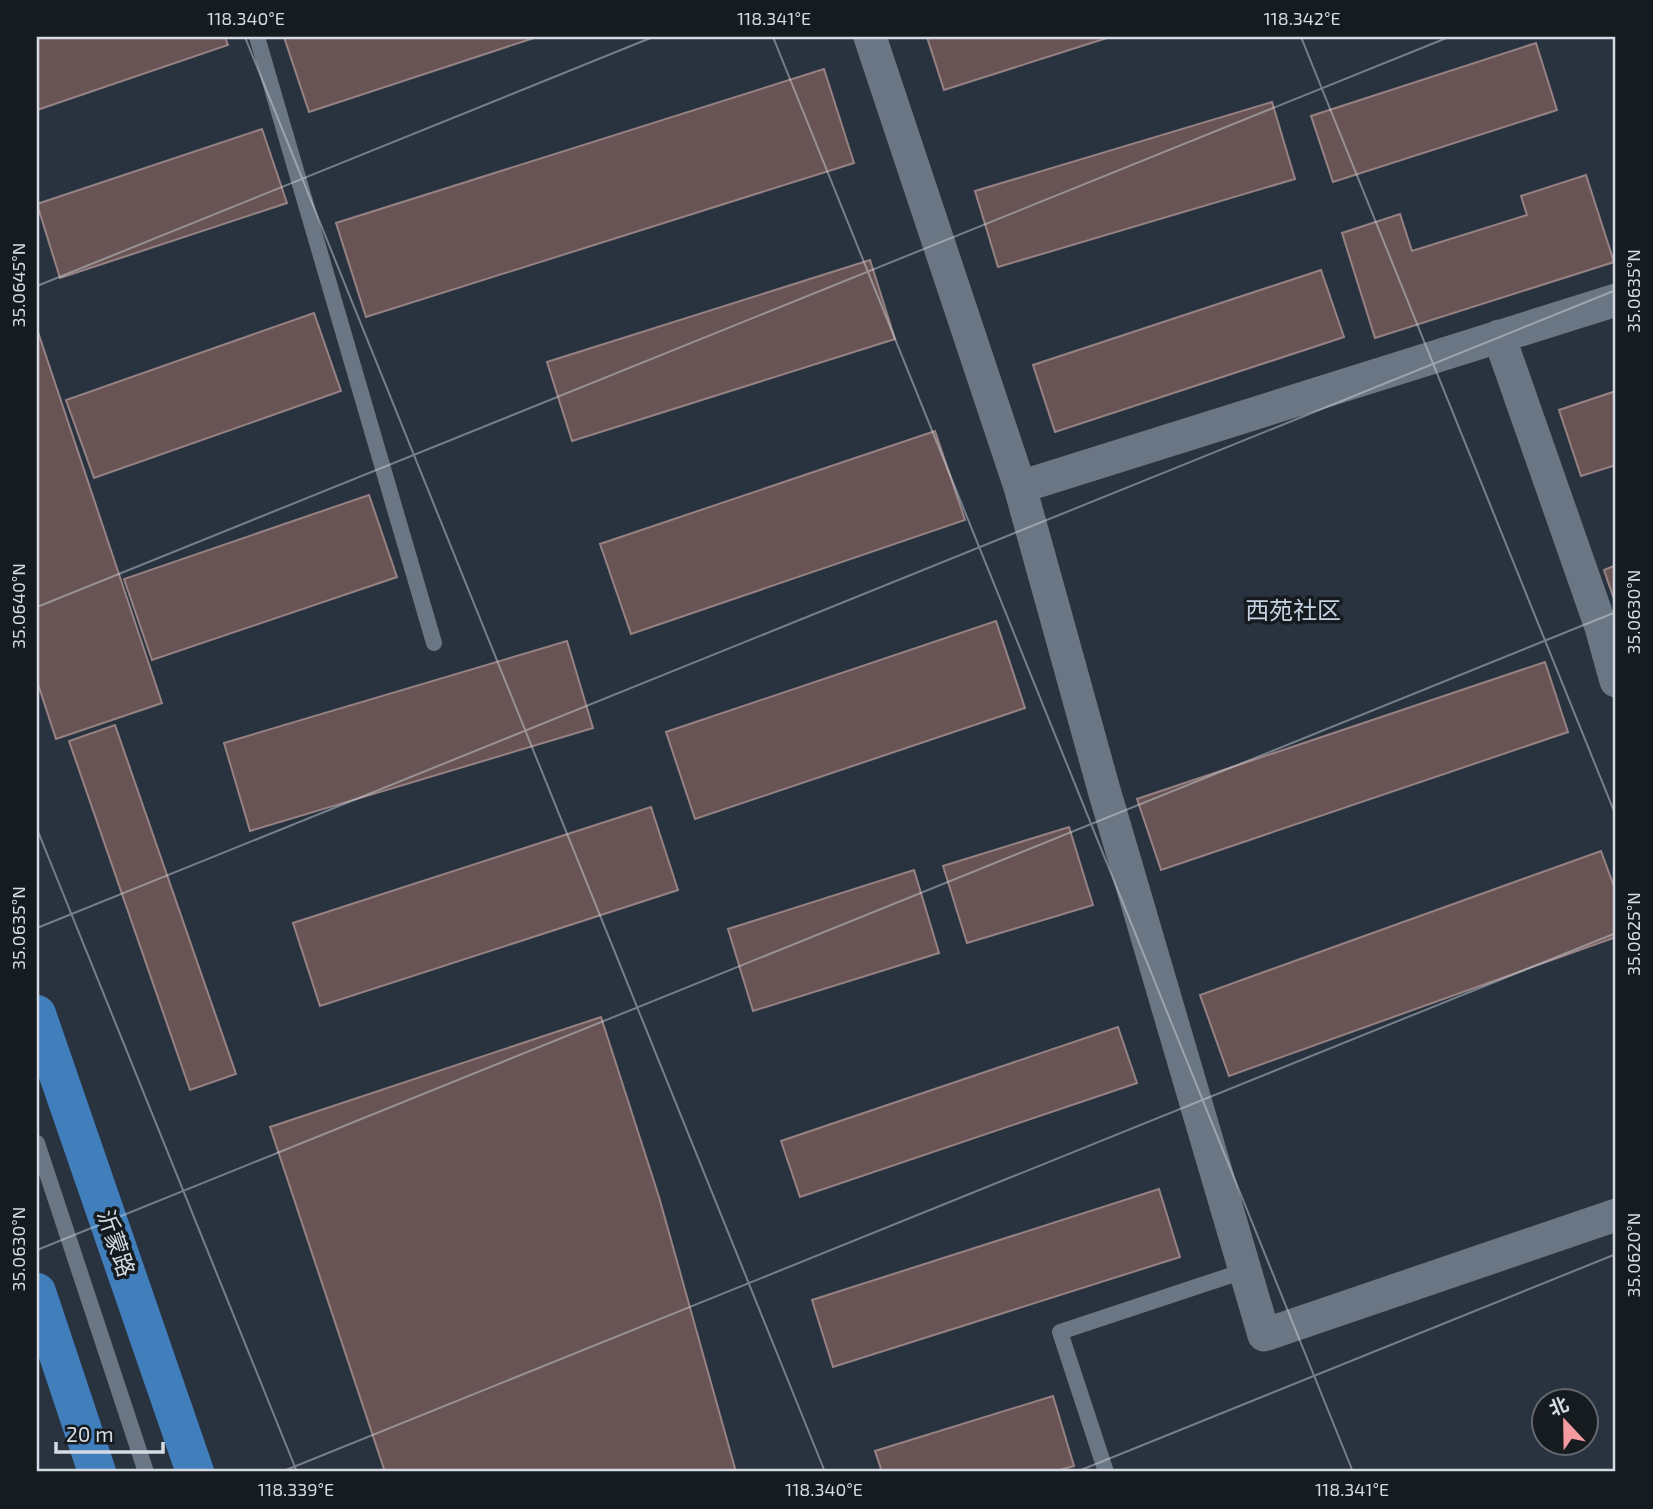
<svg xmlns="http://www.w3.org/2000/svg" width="1653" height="1509" font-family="'Exo 2','Noto Sans SC',sans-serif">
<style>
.building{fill:#685455;stroke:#978283;stroke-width:2}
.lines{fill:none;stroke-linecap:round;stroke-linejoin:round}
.service{stroke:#6b7684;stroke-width:16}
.minor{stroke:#6b7684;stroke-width:33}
.primary{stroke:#417ebc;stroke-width:38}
.ticks{fill:none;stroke:#d5dbe3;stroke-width:2;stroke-opacity:0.45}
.labels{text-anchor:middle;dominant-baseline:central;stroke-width:7;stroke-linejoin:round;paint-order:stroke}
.street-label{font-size:23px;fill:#d5dbe3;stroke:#161b20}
.neighbourhood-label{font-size:24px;fill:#c5d2e2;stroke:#161b20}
.neatline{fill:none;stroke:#d5dbe3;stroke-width:2.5}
.ticks-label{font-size:18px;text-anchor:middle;fill:#d5dbe3}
</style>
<rect width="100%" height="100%" fill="#293340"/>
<path class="building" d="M 37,37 L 225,37 L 228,45 L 37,110 Z
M 284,37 L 537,37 L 309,112 Z
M 927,37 L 1110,37 L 944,90 Z
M 1536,43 L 1557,110 L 1333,182 L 1311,116 Z
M 824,69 L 854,163 L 366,317 L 336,223 Z
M 1272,102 L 1295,179 L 998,267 L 975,191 Z
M 262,129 L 287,203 L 60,278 L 37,204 Z
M 1586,175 L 1614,262 L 1375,338 L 1342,233 L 1400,214 L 1412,251 L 1527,215 L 1521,196 Z
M 870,260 L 895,339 L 572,441 L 547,362 Z
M 1321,270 L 1344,337 L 1055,432 L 1033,365 Z
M 314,313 L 341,391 L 94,478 L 66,400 Z
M 37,329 L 162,703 L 56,739 L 37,681 Z
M 1616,391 L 1616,465 L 1581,476 L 1559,410 Z
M 935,431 L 965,520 L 631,634 L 600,544 Z
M 369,495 L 397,577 L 152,660 L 124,579 Z
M 1616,565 L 1616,605 L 1604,570 Z
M 996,621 L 1025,708 L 695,819 L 666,732 Z
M 567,641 L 593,728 L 250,831 L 224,743 Z
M 1545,662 L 1568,732 L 1161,870 L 1137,799 Z
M 115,725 L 236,1074 L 190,1090 L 69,741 Z
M 651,807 L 678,890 L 320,1006 L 293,923 Z
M 1069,827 L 1093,905 L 967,943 L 943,866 Z
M 1601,851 L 1616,892 L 1616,937 L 1229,1076 L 1200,995 Z
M 914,870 L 939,953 L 753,1011 L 728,929 Z
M 601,1017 L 659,1197 L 736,1472 L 385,1472 L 270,1127 Z
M 1118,1027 L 1137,1083 L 800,1197 L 781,1141 Z
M 1159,1189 L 1180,1257 L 833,1367 L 812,1300 Z
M 1053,1396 L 1074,1466 L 1052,1472 L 882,1472 L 875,1451 Z"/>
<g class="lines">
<path class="service" d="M 257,37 L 434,643
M 37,1143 L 146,1472
M 1106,1472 L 1060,1332 L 1244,1271"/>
<path class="minor" d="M 870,37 L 1020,487 L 1616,300
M 1499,336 L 1601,627 L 1616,681
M 1020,487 L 1104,790 L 1264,1335 L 1616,1215"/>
<path class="primary" d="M 37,1014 L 195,1472
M 37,1292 L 97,1472"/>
</g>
<path class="ticks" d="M 245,37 L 825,1472M 773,37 L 1353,1472M 1301,37 L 1616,816M 37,286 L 653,37M 37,607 L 1449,37M 37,829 L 297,1472M 37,928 L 1616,290M 37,1250 L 1616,612M 281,1472 L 1616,933M 1076,1472 L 1616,1254"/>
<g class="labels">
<g class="street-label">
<text transform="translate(117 1243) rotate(71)">沂蒙路</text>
</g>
<g class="neighbourhood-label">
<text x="1293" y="609">西苑社区</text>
</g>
</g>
<rect width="1653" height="1509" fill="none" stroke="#161b20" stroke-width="77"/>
<g transform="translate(1565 1422) rotate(338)"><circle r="33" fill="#161b20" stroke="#62686e" stroke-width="2"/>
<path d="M0-5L12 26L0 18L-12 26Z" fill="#f49aa1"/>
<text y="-10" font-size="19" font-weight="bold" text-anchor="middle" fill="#d5dbe3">北</text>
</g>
<path d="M56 1442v10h107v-10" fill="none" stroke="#d5dbe3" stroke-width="3.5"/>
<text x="66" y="1442" font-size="21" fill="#d5dbe3" stroke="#161b20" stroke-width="5" paint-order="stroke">20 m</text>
<rect x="38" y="38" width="1576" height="1432" class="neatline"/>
<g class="ticks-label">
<text x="246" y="25">118.340°E</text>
<text x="774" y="25">118.341°E</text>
<text x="1302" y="25">118.342°E</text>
<text transform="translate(19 285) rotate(-90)" y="6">35.0645°N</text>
<text transform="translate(1634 291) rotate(-90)" y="6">35.0635°N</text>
<text transform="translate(19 606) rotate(-90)" y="6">35.0640°N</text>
<text transform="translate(1634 612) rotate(-90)" y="6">35.0630°N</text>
<text transform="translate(19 928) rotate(-90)" y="6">35.0635°N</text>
<text transform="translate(1634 934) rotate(-90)" y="6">35.0625°N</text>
<text transform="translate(19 1249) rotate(-90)" y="6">35.0630°N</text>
<text transform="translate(1634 1255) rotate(-90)" y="6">35.0620°N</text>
<text x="296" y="1496">118.339°E</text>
<text x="824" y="1496">118.340°E</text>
<text x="1352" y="1496">118.341°E</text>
</g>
</svg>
